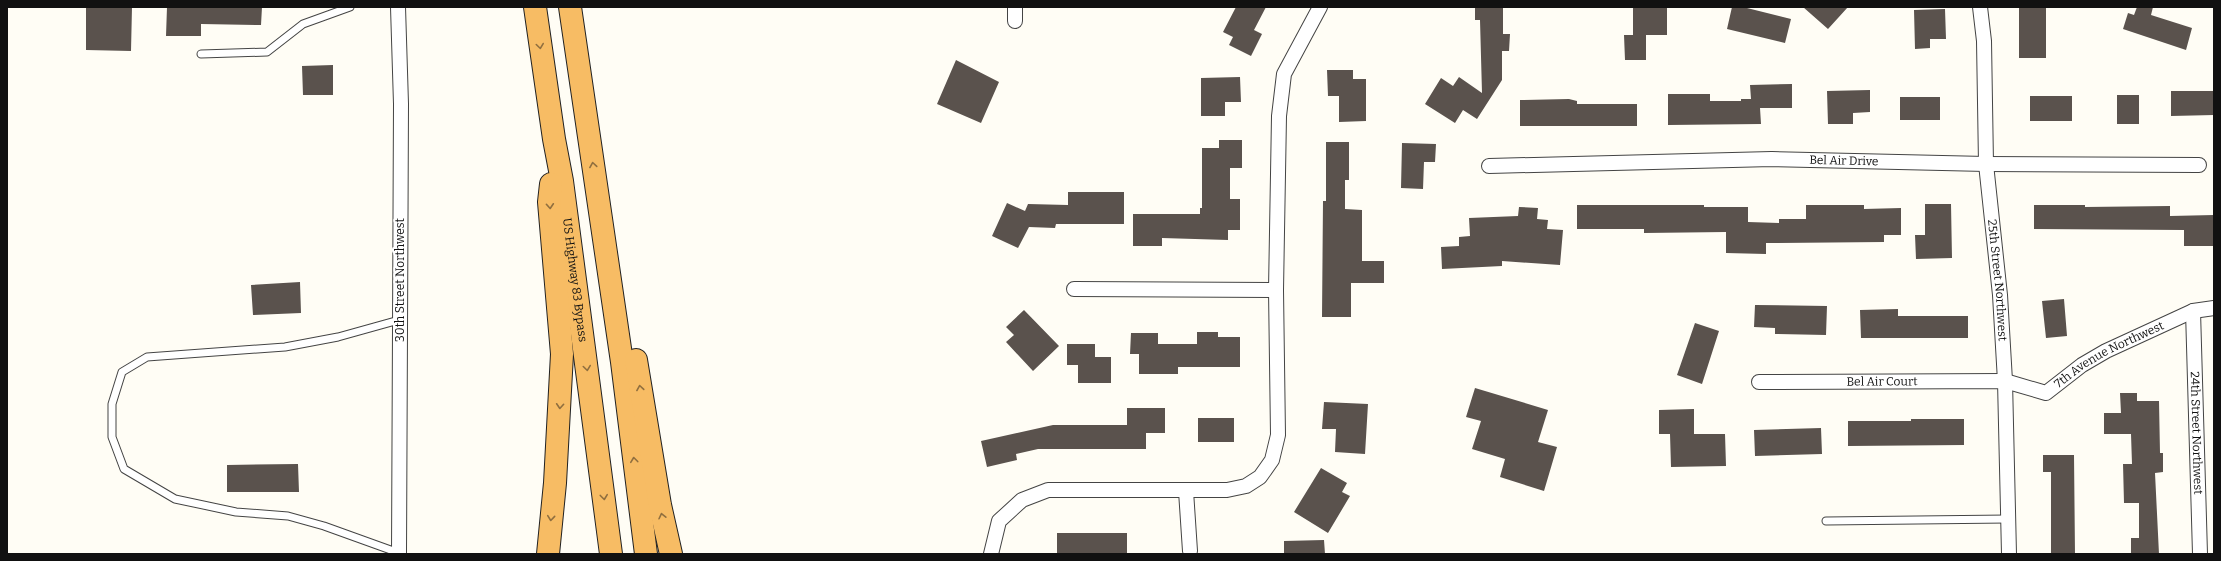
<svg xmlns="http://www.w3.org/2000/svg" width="2221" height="561" font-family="Bitter,serif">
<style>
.building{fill:#5a524d}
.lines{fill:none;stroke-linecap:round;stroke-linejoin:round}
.service-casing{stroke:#444;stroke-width:9}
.minor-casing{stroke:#444;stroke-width:16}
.trunk-casing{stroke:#222;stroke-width:24}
.service{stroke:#fff;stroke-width:7}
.minor{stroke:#fff;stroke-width:14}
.trunk{stroke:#f7bc64;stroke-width:22}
.oneway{stroke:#906f3f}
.labels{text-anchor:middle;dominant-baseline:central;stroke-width:4;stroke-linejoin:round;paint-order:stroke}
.street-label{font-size:12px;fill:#111;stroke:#fff}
</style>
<rect width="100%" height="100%" fill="#fffdf5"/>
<path class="building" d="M 86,7 L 132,7 L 131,51 L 86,50 Z
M 167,7 L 262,7 L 261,25 L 201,24 L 201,36 L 166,36 Z
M 1236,7 L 1266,7 L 1254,30 L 1262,34 L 1251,56 L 1229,45 L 1233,37 L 1223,32 Z
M 1475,7 L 1503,7 L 1503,34 L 1510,34 L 1509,51 L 1502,51 L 1502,80 L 1477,119 L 1463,110 L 1455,123 L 1425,104 L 1441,78 L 1453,86 L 1459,77 L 1482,93 L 1480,20 L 1475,20 Z
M 1633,7 L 1667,7 L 1667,35 L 1646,35 L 1646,60 L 1625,60 L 1624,35 L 1633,35 Z
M 1732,7 L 1743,7 L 1791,19 L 1785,43 L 1727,29 Z
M 1803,7 L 1848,7 L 1828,29 Z
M 2019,7 L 2046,7 L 2046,58 L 2019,58 Z
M 2137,7 L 2153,7 L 2151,15 L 2192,28 L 2186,50 L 2123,29 L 2128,13 L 2134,15 Z
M 1945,9 L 1946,39 L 1930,39 L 1930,48 L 1915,49 L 1914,10 Z
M 956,60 L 999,82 L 981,123 L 937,104 Z
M 333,65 L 333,95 L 303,95 L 302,66 Z
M 1327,70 L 1353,70 L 1353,79 L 1366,79 L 1366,121 L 1339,122 L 1339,96 L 1328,96 Z
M 1240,77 L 1241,102 L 1225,102 L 1225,116 L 1201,116 L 1201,78 Z
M 1792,84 L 1792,108 L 1760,108 L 1761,124 L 1668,125 L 1668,94 L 1710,94 L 1710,101 L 1741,101 L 1741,99 L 1751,99 L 1750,85 Z
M 1870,90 L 1870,112 L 1853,113 L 1853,124 L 1828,124 L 1827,91 Z
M 2171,91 L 2214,91 L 2214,115 L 2171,116 Z
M 2117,95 L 2139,95 L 2139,124 L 2117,124 Z
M 2030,96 L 2072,96 L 2072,121 L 2030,121 Z
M 1900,97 L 1940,97 L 1940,120 L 1900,120 Z
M 1569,99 L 1577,101 L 1577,104 L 1637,104 L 1637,126 L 1520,126 L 1520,100 Z
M 1219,140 L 1242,140 L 1242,168 L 1230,168 L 1230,199 L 1240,199 L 1240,230 L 1228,230 L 1228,240 L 1162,238 L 1162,246 L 1133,246 L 1133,214 L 1200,214 L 1200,208 L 1202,208 L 1202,148 L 1219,148 Z
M 1326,142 L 1349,142 L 1349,180 L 1345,180 L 1345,209 L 1362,210 L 1362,261 L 1384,261 L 1384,283 L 1351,283 L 1351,317 L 1322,317 L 1323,201 L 1326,201 Z
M 1402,143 L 1436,144 L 1435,162 L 1424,162 L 1423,189 L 1401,188 Z
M 1068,192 L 1124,192 L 1124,224 L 1056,224 L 1055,228 L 1029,227 L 1018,248 L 992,236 L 1007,203 L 1025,211 L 1028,204 L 1068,205 Z
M 1925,204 L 1951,204 L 1952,258 L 1916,259 L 1915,235 L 1925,235 Z
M 1577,205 L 1704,205 L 1704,207 L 1748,207 L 1748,222 L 1779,223 L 1779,219 L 1806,219 L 1806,205 L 1864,205 L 1864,209 L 1901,208 L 1901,235 L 1884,235 L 1884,242 L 1766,243 L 1766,254 L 1726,253 L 1726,232 L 1644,233 L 1644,229 L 1577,229 Z
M 2034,205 L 2085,205 L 2085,207 L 2170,206 L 2170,216 L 2214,215 L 2214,246 L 2184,246 L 2184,230 L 2034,229 Z
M 1519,207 L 1538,208 L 1537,219 L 1548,220 L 1547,229 L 1563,230 L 1560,265 L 1502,261 L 1502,266 L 1442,269 L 1441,247 L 1459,246 L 1459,237 L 1470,236 L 1469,218 L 1518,216 Z
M 300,282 L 301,313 L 253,315 L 251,285 Z
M 2064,299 L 2067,336 L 2046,338 L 2042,301 Z
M 1755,305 L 1827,306 L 1826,335 L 1775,334 L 1775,328 L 1754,327 Z
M 1898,309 L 1898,316 L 1968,316 L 1968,338 L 1861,338 L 1860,310 Z
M 1024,310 L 1059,346 L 1033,371 L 1006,342 L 1014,335 L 1006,327 Z
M 1695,323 L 1719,331 L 1702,384 L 1677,375 Z
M 1197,332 L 1218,332 L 1218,337 L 1240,337 L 1240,367 L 1178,367 L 1178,374 L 1139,374 L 1139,354 L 1130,354 L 1131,333 L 1158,333 L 1158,344 L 1197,344 Z
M 1067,344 L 1095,344 L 1095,357 L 1111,357 L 1111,383 L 1078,383 L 1078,365 L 1067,365 Z
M 1475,388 L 1548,410 L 1538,442 L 1557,447 L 1544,491 L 1500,477 L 1505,459 L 1472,449 L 1481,421 L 1466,417 Z
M 2120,393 L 2137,393 L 2137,401 L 2159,401 L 2160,453 L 2163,453 L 2163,472 L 2155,473 L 2159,554 L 2131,554 L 2131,538 L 2139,538 L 2139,503 L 2124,503 L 2123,464 L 2132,464 L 2131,434 L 2104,434 L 2104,413 L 2121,413 Z
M 1324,402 L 1368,404 L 1365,454 L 1335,452 L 1336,429 L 1322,429 Z
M 1127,408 L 1165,408 L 1165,433 L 1146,433 L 1146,449 L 1038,449 L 1016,454 L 1017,460 L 987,467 L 981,441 L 1053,425 L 1127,425 Z
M 1694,409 L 1694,434 L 1725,434 L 1726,466 L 1671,467 L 1670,434 L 1659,434 L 1659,410 Z
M 1198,418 L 1234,418 L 1234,442 L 1198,442 Z
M 1911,419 L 1964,419 L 1964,445 L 1848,446 L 1848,421 L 1911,421 Z
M 1821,428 L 1822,454 L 1755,456 L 1754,430 Z
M 2043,455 L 2074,455 L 2075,554 L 2051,554 L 2051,472 L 2043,472 Z
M 298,464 L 299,492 L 227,492 L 227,465 Z
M 1321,468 L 1347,483 L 1342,492 L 1350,496 L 1328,533 L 1294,512 Z
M 1057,533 L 1127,533 L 1127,554 L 1057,554 Z
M 1324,540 L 1325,554 L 1284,554 L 1284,541 Z"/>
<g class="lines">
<defs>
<path id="service" d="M 201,54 L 267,52 L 303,24 L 350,7
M 399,320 L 338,337 L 285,347 L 147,357 L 122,372 L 112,404 L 112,437 L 124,469 L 175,499 L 236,512 L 288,516 L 324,526 L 399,553
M 1826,521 L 2008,519"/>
<g id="minor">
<path d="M 398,7 L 401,104 L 399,554"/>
<path id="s1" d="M 1980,7 L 1984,41 L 1986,164 L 2000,295 L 2005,381 L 2009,554"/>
<path d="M 1015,21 L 1015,7"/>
<path id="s2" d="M 1489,166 L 1772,159 L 1986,164 L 2199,165"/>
<path d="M 1074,289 L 1276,290"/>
<path id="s3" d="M 2193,311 L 2200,554"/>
<path id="s4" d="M 1759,382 L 2005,381 L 2046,393 L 2082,365 L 2106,351 L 2193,311 L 2214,308"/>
<path d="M 1186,491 L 1190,551"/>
<path d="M 991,554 L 999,521 L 1022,500 L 1048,490 L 1227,490 L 1246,486 L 1260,477 L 1272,460 L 1278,435 L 1276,290 L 1279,116 L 1284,74 L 1320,7"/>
</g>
<g id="trunk">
<path id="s5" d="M 535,7 L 554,139 L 562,181 L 611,554"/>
<path d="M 570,7 L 622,362 L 646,554"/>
<path d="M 636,360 L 660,505 L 671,554"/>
<path d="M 548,554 L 555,483 L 562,354 L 549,202 L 551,184"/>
</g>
</defs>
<use href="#service" class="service-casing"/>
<use href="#minor" class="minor-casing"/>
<use href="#trunk" class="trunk-casing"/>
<use href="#service" class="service"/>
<use href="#minor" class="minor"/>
<use href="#trunk" class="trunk"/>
</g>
<defs><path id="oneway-chevron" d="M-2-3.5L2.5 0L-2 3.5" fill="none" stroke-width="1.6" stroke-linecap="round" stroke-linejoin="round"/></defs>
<g class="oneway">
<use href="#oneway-chevron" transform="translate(540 46) rotate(82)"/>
<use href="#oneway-chevron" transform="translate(593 165) rotate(-99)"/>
<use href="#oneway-chevron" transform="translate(550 206) rotate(86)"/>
<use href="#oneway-chevron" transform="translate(587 368) rotate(82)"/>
<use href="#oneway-chevron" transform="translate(640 388) rotate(-99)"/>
<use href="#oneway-chevron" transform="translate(560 406) rotate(94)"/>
<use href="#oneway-chevron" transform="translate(634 460) rotate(-97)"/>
<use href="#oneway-chevron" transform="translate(604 497) rotate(83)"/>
<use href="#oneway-chevron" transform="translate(662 516) rotate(-103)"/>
<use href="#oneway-chevron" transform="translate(551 518) rotate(96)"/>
</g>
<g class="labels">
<g class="street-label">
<text stroke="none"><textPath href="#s2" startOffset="355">Bel Air Drive</textPath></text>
<text transform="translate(400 280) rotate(-90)">30th Street Northwest</text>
<text stroke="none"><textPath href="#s5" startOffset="276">US Highway 83 Bypass</textPath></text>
<text stroke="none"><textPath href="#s1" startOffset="274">25th Street Northwest</textPath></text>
<text stroke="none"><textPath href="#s4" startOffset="363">7th Avenue Northwest</textPath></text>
<text stroke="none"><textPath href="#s4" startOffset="123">Bel Air Court</textPath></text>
<text stroke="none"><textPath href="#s3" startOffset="122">24th Street Northwest</textPath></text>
</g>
</g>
<rect width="2221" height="561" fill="none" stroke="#111111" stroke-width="16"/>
</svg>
